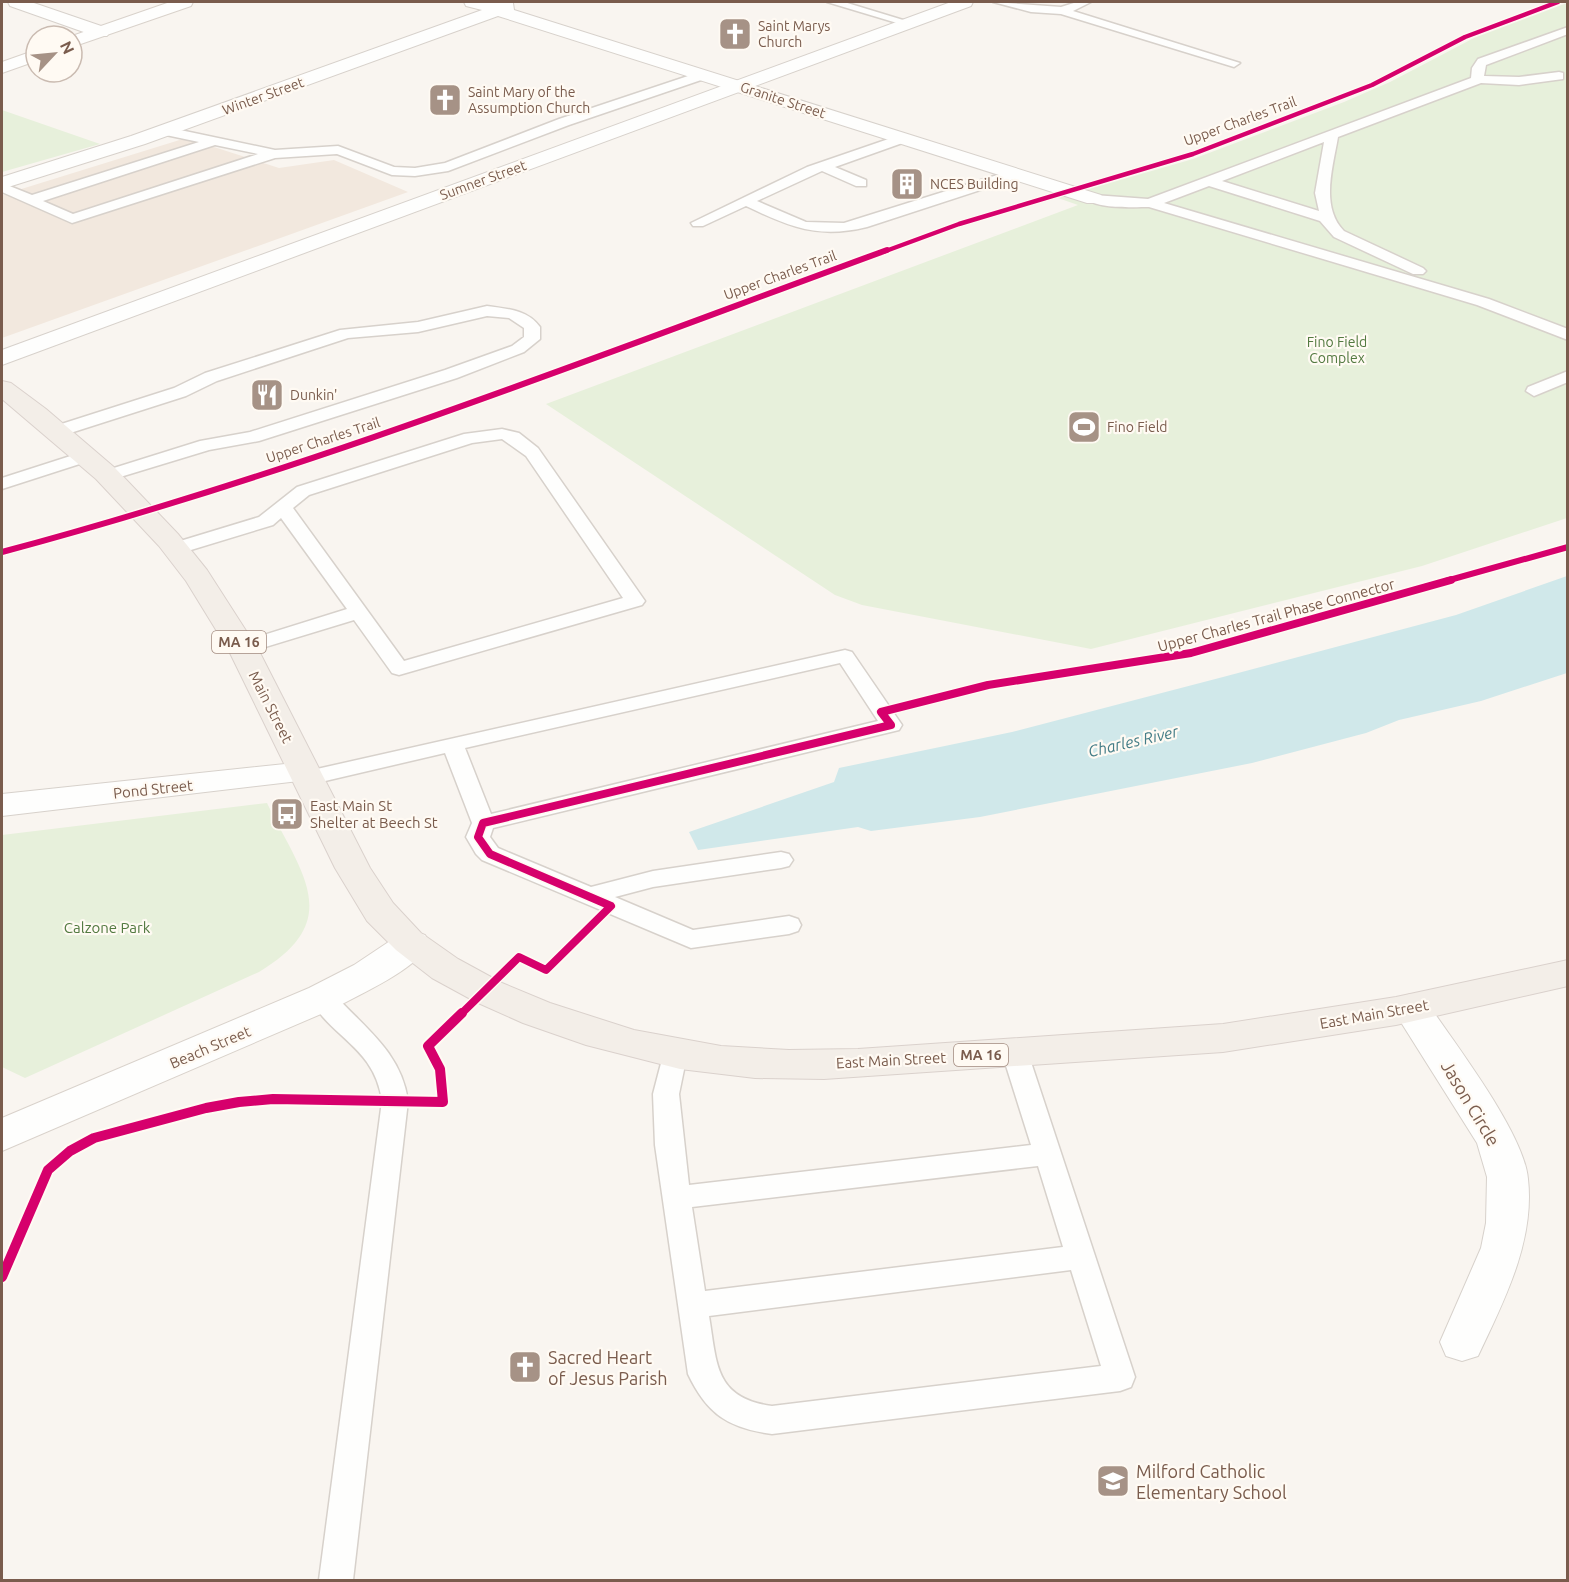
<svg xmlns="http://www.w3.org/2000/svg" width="1569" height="1582" font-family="Ubuntu,sans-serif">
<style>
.residential{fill:#f2e8de}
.green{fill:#e7f0db}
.water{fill:#d0e8ea}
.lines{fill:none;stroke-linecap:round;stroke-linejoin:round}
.service-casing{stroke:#d7d1cb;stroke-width:3}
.minor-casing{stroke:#d7d1cb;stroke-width:2}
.tertiary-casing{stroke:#d7d1cb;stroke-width:2}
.secondary-casing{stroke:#d9d2cb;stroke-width:2}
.primary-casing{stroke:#dad1cc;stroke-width:2}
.service{fill:#fefefd;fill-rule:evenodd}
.minor{fill:#fefefd;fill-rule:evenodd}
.tertiary{fill:#fefefd;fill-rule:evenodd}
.secondary{fill:#fefefd;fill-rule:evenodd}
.primary{fill:#f3eee8;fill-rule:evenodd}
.cycleway-far3-casing{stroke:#fffaf3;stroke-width:7}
.cycleway-far2-casing{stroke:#fffaf3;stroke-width:9}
.cycleway-far1-casing{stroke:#fffaf3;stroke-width:11}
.cycleway-casing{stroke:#fffaf3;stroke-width:14}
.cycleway-far3{stroke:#d6006c;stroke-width:4.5}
.cycleway-far2{stroke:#d6006c;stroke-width:6}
.cycleway-far1{stroke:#d6006c;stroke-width:8}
.cycleway{stroke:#d6006c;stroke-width:10}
.labels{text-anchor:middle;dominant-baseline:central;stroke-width:4.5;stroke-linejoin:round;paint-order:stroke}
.far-poi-label{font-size:14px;fill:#7a5c4d;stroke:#fffaf3;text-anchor:start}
.far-street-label{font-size:14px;fill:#7a5c4d;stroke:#fffaf3}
.far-park-label{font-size:14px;fill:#537a41;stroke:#fffaf3}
.shield{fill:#fffaf3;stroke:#a28b7f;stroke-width:1.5}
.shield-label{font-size:14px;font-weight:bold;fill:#7a5c4d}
.street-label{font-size:15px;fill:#7a5c4d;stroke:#fffaf3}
.poi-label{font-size:15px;fill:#7a5c4d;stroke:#fffaf3;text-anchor:start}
.park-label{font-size:15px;fill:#537a41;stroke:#fffaf3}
.water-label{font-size:16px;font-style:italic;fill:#437c86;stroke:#fffaf3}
.near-street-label{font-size:18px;fill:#7a5c4d;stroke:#fffaf3}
.near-poi-label{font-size:18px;fill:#7a5c4d;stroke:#fffaf3;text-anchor:start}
</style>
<rect width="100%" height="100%" fill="#f9f5f0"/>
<path class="residential" d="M 186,138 L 279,168 L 334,160 L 408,192 L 2,338 L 2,195 Z"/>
<path class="green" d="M 1567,3 L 1567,518 L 1422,566 L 1091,649 L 862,605 L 835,595 L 546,404 L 1078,205 L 1058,198 L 1193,159 L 1344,102 L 1390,82 L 1474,38 Z
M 2,110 L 100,144 L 2,172 Z
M 267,803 C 301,873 346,920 259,972 L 25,1078 L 2,1067 L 2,835 Z"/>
<path class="water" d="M 1567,576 L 1567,673 L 1481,701 L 1399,720 L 1366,733 L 1252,763 L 980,817 L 871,831 L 858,827 L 698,850 L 689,832 L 834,782 L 839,768 L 1012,732 L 1223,677 L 1456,615 Z"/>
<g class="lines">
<defs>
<path id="service" d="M 827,2 L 844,2 L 913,23 L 907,26 Z
M 993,2 L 1061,7 L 1077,2 L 1091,2 L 1073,11 L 1240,63 L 1234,67 L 1061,14 L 1031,12 Z
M 1568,27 L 1568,34 L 1486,65 L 1484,76 L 1519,77 L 1559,72 L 1563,73 L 1563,79 L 1519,85 L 1481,83 L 1338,137 C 1333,167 1320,207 1344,231 L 1423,268 L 1426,271 L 1423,274 L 1413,274 L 1334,237 L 1320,221 L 1209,186 L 1164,203 L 1489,299 L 1568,329 L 1568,340 L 1477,305 L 1149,207 C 1134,207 1097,209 1087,199 L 1094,195 L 1148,199 L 1471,78 L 1472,68 L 1478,59 ZM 1324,142 L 1315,193 L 1319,211 L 1222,181 Z
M 703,71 L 707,72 L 707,78 L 569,125 L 448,171 L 415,176 L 392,175 L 337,154 L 275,158 L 72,223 L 2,192 L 2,183 L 32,195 L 199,142 L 161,134 L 159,131 L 166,127 L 275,150 L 338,146 L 394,167 L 415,168 L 445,163 L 559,119 ZM 215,145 L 258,154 L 73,214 L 43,201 Z
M 903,134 L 910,138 L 908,141 L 835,167 L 866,180 L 866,186 L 856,186 L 822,171 L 757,201 L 806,222 L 844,223 L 1010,171 L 1015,170 L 1022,174 L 1020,177 L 867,227 C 818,239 790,227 746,206 L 703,226 L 693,226 L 691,223 L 807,167 Z
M 487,306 C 507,309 527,309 540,327 L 540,339 L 524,352 L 457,378 L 259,441 L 209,450 L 107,481 L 98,476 L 101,472 L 200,441 L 250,432 L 445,370 L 512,346 L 524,337 L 524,328 L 509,318 L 487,316 L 418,332 L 348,338 L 217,381 L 186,396 L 64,435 L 52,435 L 49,431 L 52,427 L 174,388 L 205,373 L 340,330 L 418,322 Z
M 1568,371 L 1568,382 L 1534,396 L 1526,391 L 1528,387 Z
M 502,429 L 519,433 L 538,448 L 645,601 L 642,605 L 399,675 L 392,673 L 354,620 L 249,652 L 235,652 L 232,648 L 235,644 L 347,609 L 281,518 L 273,525 L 181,553 L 167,553 L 164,549 L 167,545 L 259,517 L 297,487 L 464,434 ZM 502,439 L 526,456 L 623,598 L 404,661 L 293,508 L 309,495 L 472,443 Z
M 86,451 L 92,452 L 95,456 L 92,460 L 2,489 L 2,478 Z
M 845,650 L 852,652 L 902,725 L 899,730 L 493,828 L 490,837 L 498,848 L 591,887 L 653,871 L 781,852 L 789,854 L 793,860 L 789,866 L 781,868 L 653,887 L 615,897 L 693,930 L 789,916 L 798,919 L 801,925 L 798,931 L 789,934 L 691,948 L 482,860 L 476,854 L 466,837 L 472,823 L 445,753 L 308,785 L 300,783 L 297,778 L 300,773 L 308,771 ZM 840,663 L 878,721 L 491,814 L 465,748 Z
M 322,989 L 331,991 C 363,1027 401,1051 408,1101 L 353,1580 L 319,1580 L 382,1101 C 375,1048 333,1039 309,998 L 313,991 Z
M 1015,1043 L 1024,1046 L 1028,1053 L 1135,1377 L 1131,1387 L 1120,1391 L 772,1434 C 728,1428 707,1414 688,1374 L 655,1145 L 653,1094 L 665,1048 L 674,1045 L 683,1048 L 687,1055 L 679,1094 L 689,1185 L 1031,1145 L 1002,1053 L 1006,1046 ZM 1038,1166 L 1063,1247 L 705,1291 L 692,1207 ZM 1071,1270 L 1101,1366 L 772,1406 C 714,1398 717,1363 709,1316 Z"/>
<path id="minor" d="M 8,2 L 31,2 L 107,28 L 110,32 L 107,36 L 95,36 L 10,6 Z
M 464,2 L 513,3 L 514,10 L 1101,195 L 1104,199 L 1101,203 L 1087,203 L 498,16 L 145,144 L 2,189 L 2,177 L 131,136 L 482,10 L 466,6 Z
M 304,762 L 316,765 L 320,772 L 316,779 L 2,816 L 2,794 Z
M 1411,994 L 1424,998 C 1452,1040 1524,1132 1528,1179 C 1535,1241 1504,1301 1478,1356 L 1462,1361 L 1446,1356 L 1440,1342 L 1481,1248 L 1486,1223 L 1487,1177 L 1477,1143 L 1392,1008 L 1398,998 Z"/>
<path id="tertiary" d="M 951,2 L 973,2 L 971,6 L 2,365 L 2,350 Z"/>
<path id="secondary" d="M 170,2 L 193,2 L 191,6 L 72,47 L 72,36 Z
M 36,50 L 36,61 L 2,73 L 2,62 Z
M 412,931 L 425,935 L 430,944 C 415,970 362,993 335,1008 L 2,1151 L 2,1118 L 309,988 L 354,965 L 399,935 Z"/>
<path id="primary" d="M 2,381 L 11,383 L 46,409 L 115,468 L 178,534 L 207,570 L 259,651 L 370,868 L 393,903 L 421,933 L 458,959 L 502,983 L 550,1003 L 634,1030 L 721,1046 L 789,1050 L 858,1049 L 1223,1024 L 1396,997 L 1568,960 L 1568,986 L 1396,1025 L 1223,1052 L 824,1079 L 755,1078 L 680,1069 L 586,1045 L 523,1023 L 476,1002 L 432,978 L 396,950 L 367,921 L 335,868 L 229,651 L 186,581 L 159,546 L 96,479 L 2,399 Z"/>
</defs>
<use href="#service" class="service-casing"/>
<use href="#minor" class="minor-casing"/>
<use href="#tertiary" class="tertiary-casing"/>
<use href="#secondary" class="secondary-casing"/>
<use href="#primary" class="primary-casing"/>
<use href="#service" class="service"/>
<use href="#minor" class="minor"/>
<use href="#tertiary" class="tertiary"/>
<use href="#secondary" class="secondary"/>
<use href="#primary" class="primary"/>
<defs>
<path id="cycleway-far3" d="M 883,252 L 959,224 L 1193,154 L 1372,85 L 1465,37 L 1558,2"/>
<path id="cycleway-far2" d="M 2,552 C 303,472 595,357 887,250
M 1446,581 L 1568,547"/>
<path id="cycleway-far1" d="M 461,1014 L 519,957 L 546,970 L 611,906 L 490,854 L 478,837 L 483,823 L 891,725 L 881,712 L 988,685 L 1191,653 L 1451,580"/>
<path id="cycleway" d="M 2,1277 L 48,1170 L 70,1151 L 94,1138 L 206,1108 L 239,1102 L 273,1099 L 443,1102 L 440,1069 L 428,1046 L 462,1013"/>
</defs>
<use href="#cycleway-far3" class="cycleway-far3-casing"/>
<use href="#cycleway-far2" class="cycleway-far2-casing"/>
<use href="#cycleway-far1" class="cycleway-far1-casing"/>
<use href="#cycleway" class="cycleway-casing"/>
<use href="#cycleway-far3" class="cycleway-far3"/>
<use href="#cycleway-far2" class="cycleway-far2"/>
<use href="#cycleway-far1" class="cycleway-far1"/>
<use href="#cycleway" class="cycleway"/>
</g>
<defs>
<symbol id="church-square" viewBox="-11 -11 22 22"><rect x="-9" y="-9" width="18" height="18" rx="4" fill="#a69286" stroke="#fffaf3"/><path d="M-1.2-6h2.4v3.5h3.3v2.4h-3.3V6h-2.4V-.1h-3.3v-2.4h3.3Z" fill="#fff"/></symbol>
<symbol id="building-square" viewBox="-11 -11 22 22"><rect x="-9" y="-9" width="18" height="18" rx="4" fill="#a69286" stroke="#fffaf3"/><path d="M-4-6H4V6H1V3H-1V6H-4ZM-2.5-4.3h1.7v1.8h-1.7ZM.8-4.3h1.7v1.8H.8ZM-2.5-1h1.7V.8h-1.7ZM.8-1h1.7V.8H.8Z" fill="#fff"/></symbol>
<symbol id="restaurant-square" viewBox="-11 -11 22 22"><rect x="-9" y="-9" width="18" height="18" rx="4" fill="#a69286" stroke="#fffaf3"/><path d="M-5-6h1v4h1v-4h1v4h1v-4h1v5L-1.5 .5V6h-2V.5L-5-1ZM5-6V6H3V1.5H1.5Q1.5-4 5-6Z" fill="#fff"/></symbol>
<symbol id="stadium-square" viewBox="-11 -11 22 22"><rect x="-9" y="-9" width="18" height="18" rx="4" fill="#a69286" stroke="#fffaf3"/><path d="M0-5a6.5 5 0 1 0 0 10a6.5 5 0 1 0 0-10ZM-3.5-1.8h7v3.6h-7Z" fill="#fff"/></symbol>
<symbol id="bus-square" viewBox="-11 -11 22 22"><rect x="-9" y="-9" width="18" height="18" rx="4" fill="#a69286" stroke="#fffaf3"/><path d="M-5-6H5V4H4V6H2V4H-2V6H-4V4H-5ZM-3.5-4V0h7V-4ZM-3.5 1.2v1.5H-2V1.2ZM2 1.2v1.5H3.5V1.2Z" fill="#fff"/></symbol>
<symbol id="school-square" viewBox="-11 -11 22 22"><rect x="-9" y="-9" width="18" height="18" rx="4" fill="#a69286" stroke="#fffaf3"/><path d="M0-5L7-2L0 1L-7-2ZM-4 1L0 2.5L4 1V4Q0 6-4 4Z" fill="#fff"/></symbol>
</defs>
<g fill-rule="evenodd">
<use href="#church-square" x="716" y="15" width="38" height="38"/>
<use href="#church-square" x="426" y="81" width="38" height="38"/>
<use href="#building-square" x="888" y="165" width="38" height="38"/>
<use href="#restaurant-square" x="248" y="376" width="38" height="38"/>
<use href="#stadium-square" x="1065" y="408" width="38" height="38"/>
<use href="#bus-square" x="268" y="795" width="38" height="38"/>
<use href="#church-square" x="506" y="1348" width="38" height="38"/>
<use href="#school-square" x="1094" y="1462" width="38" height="38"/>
</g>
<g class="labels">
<g class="far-poi-label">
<text x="758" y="26">Saint Marys<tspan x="758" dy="16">Church</tspan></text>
<text x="468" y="92">Saint Mary of the<tspan x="468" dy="16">Assumption Church</tspan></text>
<text x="930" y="184">NCES Building</text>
<text x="290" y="395">Dunkin'</text>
<text x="1107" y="427">Fino Field</text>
</g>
<g class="far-street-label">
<text transform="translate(263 96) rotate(-20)">Winter Street</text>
<text transform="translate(783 100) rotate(18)">Granite Street</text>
<text transform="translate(1240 121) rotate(-20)">Upper Charles Trail</text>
<text transform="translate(483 180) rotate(-20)">Sumner Street</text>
<text transform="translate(780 275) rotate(-20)">Upper Charles Trail</text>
<text transform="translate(323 440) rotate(-18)">Upper Charles Trail</text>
</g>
<g class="far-park-label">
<text x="1337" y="342">Fino Field<tspan x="1337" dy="16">Complex</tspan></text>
</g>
<g class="shield">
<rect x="212" y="631" width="54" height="22" rx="4.5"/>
<rect x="954" y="1044" width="54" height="22" rx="4.5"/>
</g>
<g class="shield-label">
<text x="239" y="642">MA 16</text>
<text x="981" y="1055">MA 16</text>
</g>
<g class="street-label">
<text transform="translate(1276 615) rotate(-15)">Upper Charles Trail Phase Connector</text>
<text transform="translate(271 707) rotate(63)">Main Street</text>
<text transform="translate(153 789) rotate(-6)">Pond Street</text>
<text transform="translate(1374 1014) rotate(-10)">East Main Street</text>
<text transform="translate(210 1047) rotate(-23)">Beach Street</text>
<text transform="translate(891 1060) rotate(-3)">East Main Street</text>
</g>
<g class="poi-label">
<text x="310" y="805">East Main St<tspan x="310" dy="17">Shelter at Beech St</tspan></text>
</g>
<g class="park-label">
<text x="107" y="927">Calzone Park</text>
</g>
<g class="water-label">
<text transform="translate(1133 741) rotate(-13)">Charles River</text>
</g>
<g class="near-street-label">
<text transform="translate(1471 1103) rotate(59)">Jason Circle</text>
</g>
<g class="near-poi-label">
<text x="548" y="1357">Sacred Heart<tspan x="548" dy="21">of Jesus Parish</tspan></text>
<text x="1136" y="1471">Milford Catholic<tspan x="1136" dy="21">Elementary School</tspan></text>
</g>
</g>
<rect width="1569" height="1582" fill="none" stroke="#7a5c4d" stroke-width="6"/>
<g transform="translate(54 54) rotate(64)"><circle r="28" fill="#fffaf3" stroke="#cabbb1" stroke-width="1.5"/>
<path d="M0-4.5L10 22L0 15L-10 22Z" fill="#a69286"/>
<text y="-9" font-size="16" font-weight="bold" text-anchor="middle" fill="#7a5c4d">N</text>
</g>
</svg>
